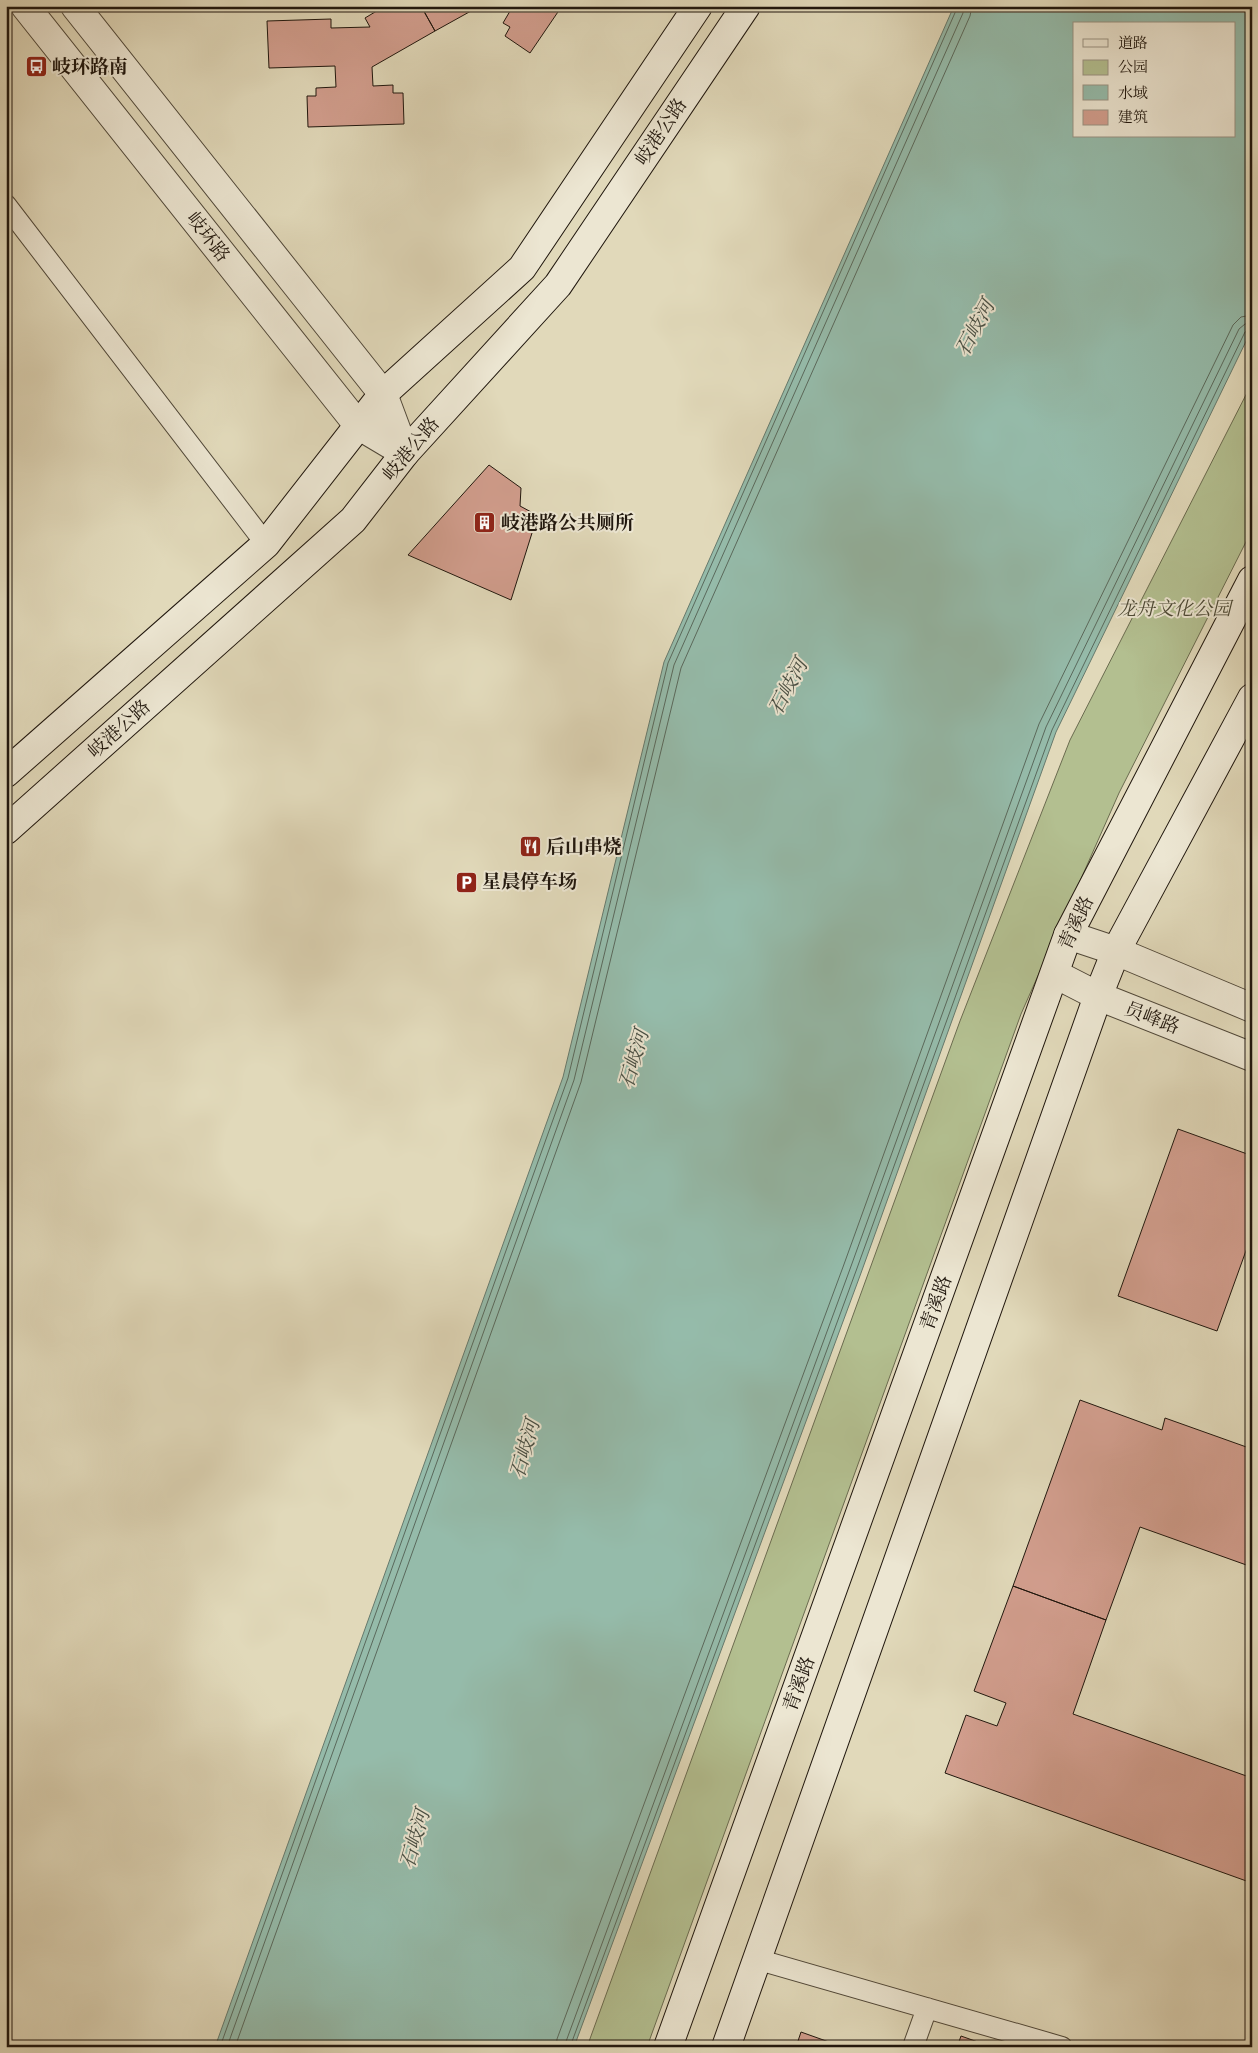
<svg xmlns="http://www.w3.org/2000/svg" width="1258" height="2053" font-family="Alegreya,'Noto Serif SC',serif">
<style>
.green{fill:#b3bf90;stroke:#6a6b4f}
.water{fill:#95bbaa;stroke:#66796c;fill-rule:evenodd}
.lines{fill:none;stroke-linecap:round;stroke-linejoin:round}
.shore{stroke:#5a695c;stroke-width:1}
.building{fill:#d29e8e;stroke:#20170e}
.service-casing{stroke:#504839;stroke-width:22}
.minor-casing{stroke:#504839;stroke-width:30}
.tertiary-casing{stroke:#504839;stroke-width:30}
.secondary-casing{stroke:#20170e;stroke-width:30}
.service{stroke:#ece6d2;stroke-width:20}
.minor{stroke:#ece6d2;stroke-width:28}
.tertiary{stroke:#ece6d2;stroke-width:28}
.secondary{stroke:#ece6d2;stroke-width:28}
.labels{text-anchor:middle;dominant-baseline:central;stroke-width:4;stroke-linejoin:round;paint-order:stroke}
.poi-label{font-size:19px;font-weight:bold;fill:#20170e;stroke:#ece6d2;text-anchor:start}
.street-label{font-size:19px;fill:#20170e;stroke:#ece6d2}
.park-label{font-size:19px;font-style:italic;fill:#4c4935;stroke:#ece6d2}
.water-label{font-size:20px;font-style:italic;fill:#495045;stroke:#ece6d2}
</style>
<rect width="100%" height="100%" fill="#e1d9ba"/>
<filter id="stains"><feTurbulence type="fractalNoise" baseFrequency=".004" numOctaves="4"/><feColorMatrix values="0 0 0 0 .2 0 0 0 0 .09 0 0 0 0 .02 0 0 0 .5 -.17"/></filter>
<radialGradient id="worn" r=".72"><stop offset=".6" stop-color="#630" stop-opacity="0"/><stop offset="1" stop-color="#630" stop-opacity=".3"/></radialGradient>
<path class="green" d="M 1252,383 L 1252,530 L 1119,793 L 1021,1014 L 647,2047 L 587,2047 L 960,1021 L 1070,740 Z"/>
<path class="water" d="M 954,6 L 1252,6 L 1252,329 L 1056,732 L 861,1273 L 574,2047 L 215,2047 L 563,1077 L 664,662 ZM 1074,24 L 1234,24 L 1234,136 L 1074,136 Z"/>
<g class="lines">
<path class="shore" d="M 220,2047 L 568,1078 L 668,663 L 958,6
M 227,2047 L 574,1080 L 674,665 L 963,13 L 964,6
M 235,2047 L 581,1082 L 681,668 L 970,16 L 972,6
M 556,2047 L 557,2039 L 843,1267 L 1039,724 L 1233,325 L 1241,317 L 1252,315
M 564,2047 L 850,1269 L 1046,727 L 1239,329 L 1245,324 L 1252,322
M 570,2047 L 856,1271 L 1052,730 L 1245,332 L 1252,329"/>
</g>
<path class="building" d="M 385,6 L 421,6 L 435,31 L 372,67 L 373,86 L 393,85 L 393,93 L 403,93 L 404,124 L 308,127 L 307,96 L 316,96 L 316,88 L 336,87 L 335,66 L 269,68 L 267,21 L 331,19 L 331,28 L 370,27 L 365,18 Z
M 421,6 L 480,6 L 435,31 Z
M 513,6 L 562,6 L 530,53 L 505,36 L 510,27 L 503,23 Z
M 489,465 L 521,488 L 520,506 L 533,513 L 532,533 L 511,600 L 408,555 Z
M 1178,1129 L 1250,1155 L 1252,1149 L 1252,1249 L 1247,1248 L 1217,1331 L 1118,1296 Z
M 1080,1400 L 1162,1430 L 1165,1418 L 1252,1449 L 1252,1567 L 1140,1527 L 1106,1620 L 1013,1586 Z
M 1013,1586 L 1106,1620 L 1073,1714 L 1252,1778 L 1252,1883 L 945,1773 L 966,1715 L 997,1726 L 1006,1703 L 974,1691 Z
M 801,2032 L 843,2047 L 796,2047 Z
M 961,2036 L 992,2047 L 957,2047 Z"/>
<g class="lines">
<defs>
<path id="service" d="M 6,205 L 266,544
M 756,1959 L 1062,2047
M 913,2047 L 927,2008"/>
<path id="minor" d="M 1068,935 L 1116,951 L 1252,1008
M 1055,974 L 1098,996 L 1252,1057"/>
<path id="tertiary" d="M 25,6 L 358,425 L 405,453
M 75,6 L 383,394 L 405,453"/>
<path id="secondary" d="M 6,773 L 266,544 L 383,394 L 522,268 L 698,6
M 6,830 L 353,520 L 405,453 L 558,285 L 746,6
M 668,2047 L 1068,935 L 1252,580
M 726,2047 L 1098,996 L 1116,951 L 1252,698"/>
</defs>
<use href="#service" class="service-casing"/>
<use href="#minor" class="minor-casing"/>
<use href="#tertiary" class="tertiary-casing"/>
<use href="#secondary" class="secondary-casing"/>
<use href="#service" class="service"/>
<use href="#minor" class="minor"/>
<use href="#tertiary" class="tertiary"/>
<use href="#secondary" class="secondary"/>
</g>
<defs>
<symbol id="bus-square" viewBox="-11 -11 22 22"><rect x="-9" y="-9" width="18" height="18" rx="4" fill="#8f2418" stroke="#ece6d2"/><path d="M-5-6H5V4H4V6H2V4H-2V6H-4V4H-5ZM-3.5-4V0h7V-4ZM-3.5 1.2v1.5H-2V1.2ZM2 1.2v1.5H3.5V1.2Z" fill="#fff"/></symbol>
<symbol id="building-square" viewBox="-11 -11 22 22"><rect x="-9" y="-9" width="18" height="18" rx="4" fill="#8f2418" stroke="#ece6d2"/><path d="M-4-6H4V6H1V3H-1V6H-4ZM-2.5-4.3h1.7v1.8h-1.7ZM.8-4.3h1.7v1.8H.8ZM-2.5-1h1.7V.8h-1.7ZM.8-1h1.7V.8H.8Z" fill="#fff"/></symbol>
<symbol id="restaurant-square" viewBox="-11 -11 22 22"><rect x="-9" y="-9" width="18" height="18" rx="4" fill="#8f2418" stroke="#ece6d2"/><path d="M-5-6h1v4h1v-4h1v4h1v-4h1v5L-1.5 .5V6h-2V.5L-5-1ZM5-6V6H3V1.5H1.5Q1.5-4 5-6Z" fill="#fff"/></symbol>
<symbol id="parking-square" viewBox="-11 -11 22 22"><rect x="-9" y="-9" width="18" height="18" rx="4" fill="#8f2418" stroke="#ece6d2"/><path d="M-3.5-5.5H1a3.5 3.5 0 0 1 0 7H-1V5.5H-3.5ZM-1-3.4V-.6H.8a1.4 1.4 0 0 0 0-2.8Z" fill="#fff"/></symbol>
</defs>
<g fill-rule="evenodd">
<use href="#bus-square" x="24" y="54" width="25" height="25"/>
<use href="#building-square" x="472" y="510" width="25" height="25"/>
<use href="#restaurant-square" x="518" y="834" width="25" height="25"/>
<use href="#parking-square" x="454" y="870" width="25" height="25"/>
</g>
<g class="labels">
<g class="poi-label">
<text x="52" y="67">岐环路南</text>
<text x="501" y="523">岐港路公共厕所</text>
<text x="546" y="847">后山串烧</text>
<text x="482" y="882">星晨停车场</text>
</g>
<g class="street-label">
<text transform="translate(661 132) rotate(-56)">岐港公路</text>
<text transform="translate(208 237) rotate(52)">岐环路</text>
<text transform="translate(411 449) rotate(-50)">岐港公路</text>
<text transform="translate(119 729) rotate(-42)">岐港公路</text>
<text transform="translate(1076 923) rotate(-65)">青溪路</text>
<text transform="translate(1152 1018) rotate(21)">员峰路</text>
<text transform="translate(936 1303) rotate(-70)">青溪路</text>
<text transform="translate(799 1684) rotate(-70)">青溪路</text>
</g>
<g class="park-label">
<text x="1174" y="609">龙舟文化公园</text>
</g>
<g class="water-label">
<text transform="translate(975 328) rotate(-62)">石岐河</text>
<text transform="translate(788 687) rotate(-62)">石岐河</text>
<text transform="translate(634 1059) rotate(-74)">石岐河</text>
<text transform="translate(525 1449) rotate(-74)">石岐河</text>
<text transform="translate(415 1839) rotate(-74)">石岐河</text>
</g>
</g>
<rect width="1258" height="2053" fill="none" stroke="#e1d9ba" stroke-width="25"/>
<rect x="8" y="8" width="1243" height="2038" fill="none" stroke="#20170e" stroke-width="2.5"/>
<rect x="12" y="12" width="1233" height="2028" fill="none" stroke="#20170e"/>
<rect x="1073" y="22" width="162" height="115" fill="#ece6d2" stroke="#9a9384"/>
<rect x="1083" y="39" width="25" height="8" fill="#ece6d2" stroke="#9a9384"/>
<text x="1118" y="48" font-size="15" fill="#20170e">道路</text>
<rect x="1083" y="60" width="25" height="15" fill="#b3bf90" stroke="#9a9384"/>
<text x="1118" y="72" font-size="15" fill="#20170e">公园</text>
<rect x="1083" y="85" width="25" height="15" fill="#95bbaa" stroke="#9a9384"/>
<text x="1118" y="98" font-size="15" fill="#20170e">水域</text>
<rect x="1083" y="110" width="25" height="15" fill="#d29e8e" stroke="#9a9384"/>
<text x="1118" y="122" font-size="15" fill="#20170e">建筑</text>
<rect width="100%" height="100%" filter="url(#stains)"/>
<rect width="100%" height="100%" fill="url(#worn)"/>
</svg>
